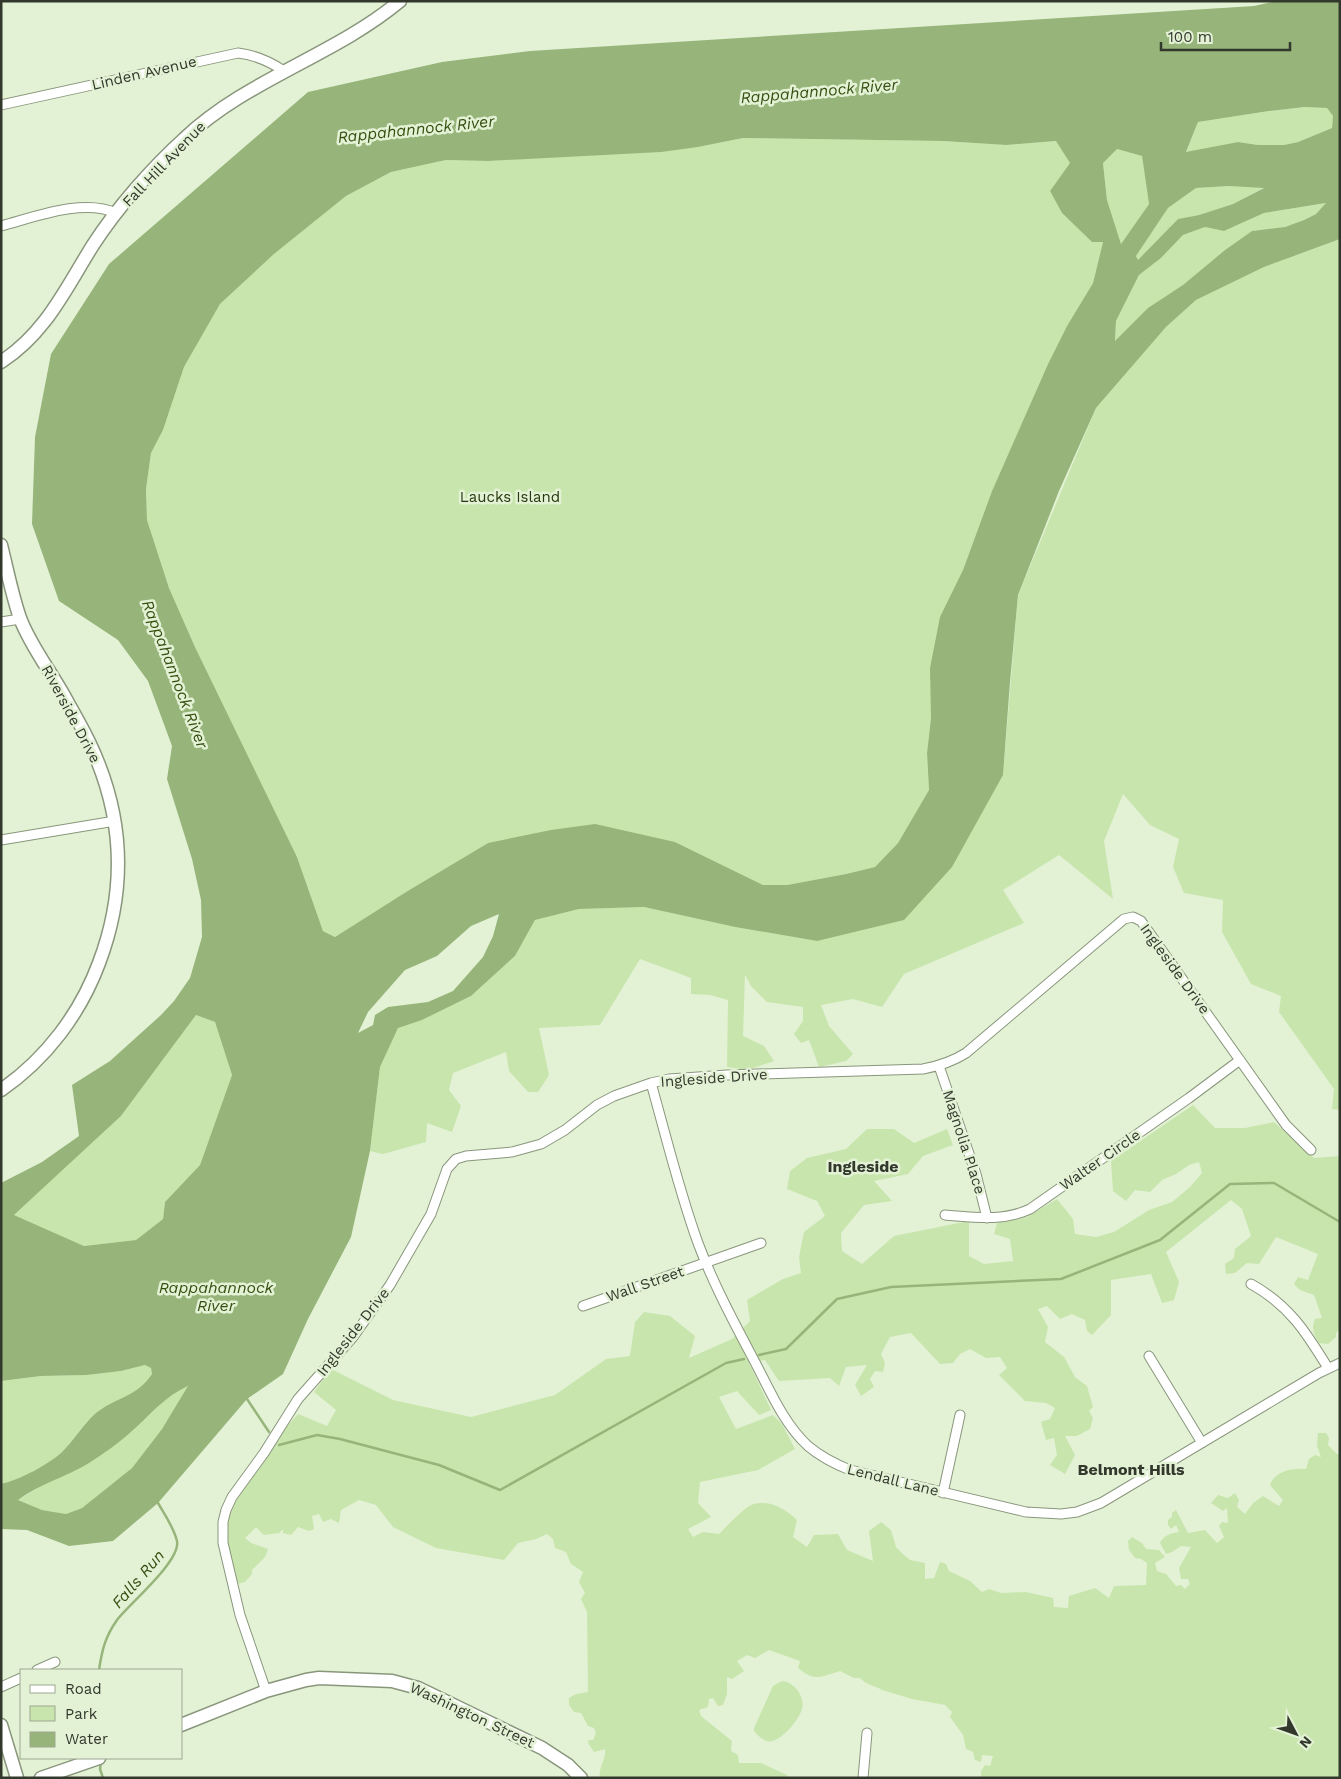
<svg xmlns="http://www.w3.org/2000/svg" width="1341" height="1779" font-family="'Work Sans',sans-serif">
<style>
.green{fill:#c8e5ad}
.water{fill:#97b57a;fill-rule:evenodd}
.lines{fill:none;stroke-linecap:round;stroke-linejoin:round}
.stream{stroke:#97b57a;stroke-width:2.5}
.street-casing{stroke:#89967c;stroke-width:11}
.secondary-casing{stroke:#89967c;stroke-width:15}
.street{stroke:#fff;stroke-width:9}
.secondary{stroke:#fff;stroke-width:12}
.labels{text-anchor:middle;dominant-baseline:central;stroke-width:5;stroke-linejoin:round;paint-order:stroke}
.street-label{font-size:15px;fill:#33382d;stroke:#e3f2d5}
.park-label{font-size:15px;fill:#26390e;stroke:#e3f2d5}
.water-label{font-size:16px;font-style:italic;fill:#354f11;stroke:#e3f2d5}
.neighbourhood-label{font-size:16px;font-weight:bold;fill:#33382d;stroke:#e3f2d5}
</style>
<rect width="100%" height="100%" fill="#e3f2d5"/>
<path class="green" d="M 1306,107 L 1327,108 L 1333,116 L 1332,128 L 1298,142 L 1284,145 L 1258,145 L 1238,142 L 1186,153 L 1198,122 L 1269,111 Z
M 743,138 L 943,141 L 1006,145 L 1057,141 L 1070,163 L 1050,191 L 1062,213 L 1092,242 L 1103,242 L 1093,283 L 1067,326 L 1048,364 L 992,491 L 963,570 L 931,718 L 927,753 L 929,790 L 898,843 L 875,867 L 846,874 L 787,885 L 763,885 L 675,842 L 488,843 L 406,892 L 335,937 L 323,931 L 297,857 L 195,647 L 169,588 L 147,520 L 146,489 L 151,453 L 163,430 L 184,367 L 220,304 L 274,254 L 346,196 L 391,172 L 446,160 L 488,161 L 698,147 Z
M 1117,149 L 1142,156 L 1149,204 L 1121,244 L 1107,200 L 1103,162 Z
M 1229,186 L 1265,187 L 1233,204 L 1199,215 L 1178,219 L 1138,261 L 1136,256 L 1168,208 L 1196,188 Z
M 1327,203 L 1316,214 L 1304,220 L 1285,227 L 1252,231 L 1225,250 L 1115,342 L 1116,321 L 1139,275 L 1161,258 L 1183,235 L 1205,227 L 1224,231 L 1264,213 Z
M 1340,239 L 1340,1110 L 1332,1109 L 1334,1089 L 1279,1012 L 1281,996 L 1251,984 L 1222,932 L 1223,900 L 1184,893 L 1173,867 L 1179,839 L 1150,825 L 1123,794 L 1104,841 L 1113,899 L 1059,855 L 1003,890 L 1024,923 L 904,974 L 882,1007 L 853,999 L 821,1005 L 829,1026 L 853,1054 L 846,1061 L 819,1067 L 809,1040 L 801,1043 L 794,1034 L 803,1021 L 803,1007 L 767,1002 L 751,986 L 745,975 L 743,1036 L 764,1046 L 774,1061 L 747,1070 L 727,1067 L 728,1000 L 710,995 L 691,994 L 691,978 L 640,959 L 600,1025 L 539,1028 L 549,1075 L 538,1092 L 528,1092 L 509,1071 L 506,1052 L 453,1073 L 449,1090 L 461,1106 L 452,1132 L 427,1123 L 426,1142 L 383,1154 L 370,1151 L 380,1067 L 398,1027 L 422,1020 L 471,996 L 515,956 L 535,920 L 579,909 L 644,907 L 735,927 L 817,941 L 1003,775 L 1018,595 L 1096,408 L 1166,327 L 1196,300 L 1264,267 Z
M 196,1015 L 215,1022 L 232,1075 L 200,1165 L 165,1202 L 163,1219 L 136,1240 L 84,1246 L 14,1215 L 121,1116 Z
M 1193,1105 L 1215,1128 L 1245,1128 L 1274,1122 L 1314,1158 L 1340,1156 L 1340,1329 L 1336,1333 L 1336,1337 L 1328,1344 L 1319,1343 C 1314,1335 1311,1328 1315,1319 L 1322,1318 L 1314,1295 L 1300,1290 L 1294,1284 L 1298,1277 L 1308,1280 L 1318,1254 L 1276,1237 L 1259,1264 L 1247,1263 L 1235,1273 L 1226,1274 L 1225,1264 L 1234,1258 L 1235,1249 L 1251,1236 L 1242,1209 L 1231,1200 L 1166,1252 L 1179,1282 L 1174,1300 L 1162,1303 L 1151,1274 L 1111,1280 L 1111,1315 L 1092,1335 L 1087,1331 L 1085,1320 L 1072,1314 L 1060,1319 L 1047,1306 L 1038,1309 L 1048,1327 L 1045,1342 L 1064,1357 L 1075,1377 L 1087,1386 L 1093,1407 L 1089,1411 L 1093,1418 L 1090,1429 L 1077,1436 L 1065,1436 L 1075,1455 L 1065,1474 L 1050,1465 L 1057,1455 L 1054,1438 L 1046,1440 L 1041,1422 L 1050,1419 L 1055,1408 L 1046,1403 L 1025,1401 L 999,1375 L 1007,1368 L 1000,1357 L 986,1358 L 970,1349 L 960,1354 L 953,1363 L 940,1364 L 911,1333 L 890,1337 L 881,1354 L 885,1363 L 883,1372 L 875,1371 L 870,1379 L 874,1387 L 861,1396 L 855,1385 L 867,1365 L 846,1367 L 839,1386 L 830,1378 L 779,1381 L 765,1360 L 749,1363 L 771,1410 L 759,1415 L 737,1391 L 719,1397 L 736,1429 L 773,1415 L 782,1424 L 795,1449 L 758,1470 L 700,1482 L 698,1503 L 711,1517 L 688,1529 L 693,1537 L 703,1532 L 719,1534 C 725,1528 744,1508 751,1505 C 769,1499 784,1508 797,1520 L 793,1537 L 807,1547 L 814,1535 L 838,1534 L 847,1550 L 873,1561 L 869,1531 L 881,1522 L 891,1530 L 896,1547 L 903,1554 L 910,1560 L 925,1563 L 925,1579 L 934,1578 L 940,1562 L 946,1564 L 949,1571 L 970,1581 L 982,1592 L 989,1589 L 1001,1593 L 1026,1592 L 1053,1598 L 1054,1607 L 1068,1608 L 1069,1596 L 1095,1588 L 1109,1598 L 1114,1586 L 1146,1585 L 1147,1563 L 1141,1559 L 1135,1558 L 1129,1550 L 1128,1541 L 1132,1537 L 1142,1543 L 1146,1549 L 1159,1550 L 1165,1557 L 1155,1563 L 1157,1571 L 1166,1574 L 1176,1586 L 1181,1585 L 1185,1589 L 1190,1584 L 1188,1579 L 1181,1579 L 1179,1568 L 1191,1547 L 1181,1546 L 1172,1552 L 1166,1554 L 1160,1543 C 1164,1535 1171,1533 1179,1532 L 1176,1525 L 1171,1529 L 1168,1525 L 1168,1520 L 1172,1517 L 1172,1513 L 1176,1510 L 1188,1533 L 1205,1530 L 1217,1543 L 1224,1537 L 1219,1526 L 1222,1522 L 1228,1523 L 1227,1508 L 1223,1511 L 1211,1503 L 1218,1495 L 1228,1498 L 1235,1493 L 1239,1500 L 1237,1507 L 1245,1514 L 1253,1503 L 1263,1496 L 1279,1506 L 1283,1500 L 1270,1485 C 1275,1471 1292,1468 1306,1469 L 1309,1459 L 1315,1455 L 1321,1457 L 1317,1446 L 1318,1433 L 1326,1433 L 1329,1438 L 1328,1445 L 1337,1454 L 1340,1454 L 1340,1778 L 981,1778 L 981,1771 L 985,1765 L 990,1766 L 993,1756 L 982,1755 L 981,1762 L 975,1760 L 973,1752 L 966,1749 L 963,1735 L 950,1717 L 952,1712 L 945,1705 L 912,1699 L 882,1690 C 874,1685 866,1685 860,1678 L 854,1678 L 840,1671 C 820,1677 815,1682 798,1668 L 800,1661 L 769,1650 L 755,1658 L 747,1655 L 737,1661 L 744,1671 L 732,1679 L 727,1677 L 727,1694 L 723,1705 L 718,1706 L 713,1698 L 709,1699 L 708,1707 L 699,1710 L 701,1716 L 732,1741 L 731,1751 L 738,1755 L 739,1763 L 761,1763 L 787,1775 L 788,1778 L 600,1778 C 598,1767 606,1761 605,1749 L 594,1752 L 588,1743 L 589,1740 L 593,1740 L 596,1733 L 594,1728 L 588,1726 L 581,1713 L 574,1712 L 569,1705 L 569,1698 L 576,1694 L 588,1692 L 587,1612 L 581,1599 L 585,1593 L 579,1582 L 583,1572 L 571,1564 L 566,1552 L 555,1548 L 553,1539 L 547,1534 L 536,1539 L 518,1543 L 504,1560 L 436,1548 L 393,1527 L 376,1505 L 359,1500 L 341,1510 L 339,1523 L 331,1519 L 323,1522 L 319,1514 L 312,1516 L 314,1529 L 309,1531 L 298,1527 L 291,1535 L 283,1533 L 283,1529 L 279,1533 L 264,1535 L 256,1527 L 245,1538 L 251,1543 L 268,1549 L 265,1557 L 252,1570 L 252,1574 L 245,1582 L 237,1584 L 225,1533 L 230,1511 L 243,1490 L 271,1452 L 283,1431 L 298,1414 L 327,1426 L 336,1410 L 314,1392 L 331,1369 L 393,1400 L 471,1417 L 555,1395 L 606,1359 L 630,1356 L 635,1322 L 644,1312 L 670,1316 L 695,1336 L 689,1358 L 732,1339 L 750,1321 L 747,1300 L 783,1279 L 801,1273 L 799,1257 L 804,1232 L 825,1216 L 817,1201 L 787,1189 L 790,1171 L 807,1158 L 846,1149 L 867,1129 L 894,1129 L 914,1143 L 947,1129 L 953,1145 L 923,1156 L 908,1174 L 874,1181 L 892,1201 L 864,1205 L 841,1233 L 842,1251 L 862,1264 L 894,1236 L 969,1221 L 969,1256 L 984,1264 L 1013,1261 L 1010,1239 L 994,1234 L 997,1223 L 1027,1217 L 1057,1199 L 1073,1219 L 1075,1234 L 1096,1237 L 1114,1232 L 1149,1210 L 1172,1202 L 1190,1187 L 1202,1173 L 1199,1162 L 1189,1165 L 1176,1174 L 1162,1180 L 1150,1192 L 1135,1190 L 1126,1201 L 1113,1191 L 1111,1161 Z
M 145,1365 L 151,1368 L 152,1374 C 138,1396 116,1398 96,1413 C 83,1423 74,1440 63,1451 C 50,1464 19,1480 1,1484 L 1,1381 L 41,1376 L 87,1375 L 121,1371 Z
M 189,1386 L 162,1429 L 132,1468 L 82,1508 L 66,1514 L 42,1510 L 18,1500 L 131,1432 L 159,1404 L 179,1390 Z
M 782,1681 C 795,1682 805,1697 802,1709 C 799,1720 779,1745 766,1741 C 762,1739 757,1735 754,1731 L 754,1728 L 773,1686 Z"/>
<path class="water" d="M 1277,1 L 1340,1 L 1340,239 L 1264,267 L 1196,300 L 1166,327 L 1096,408 L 1059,491 L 1018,595 L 1010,682 L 1003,775 L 952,867 L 904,920 L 817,941 L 735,927 L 644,907 L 579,909 L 535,920 L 515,956 L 471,996 L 422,1020 L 398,1028 L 380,1067 L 370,1151 L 351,1237 L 308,1319 L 283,1374 L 247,1399 L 158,1503 L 113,1541 L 69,1546 L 27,1530 L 1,1529 L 1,1484 C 19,1480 50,1464 63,1451 C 75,1439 83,1424 96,1413 C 116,1397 137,1397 152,1374 L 151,1368 L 145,1365 L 121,1371 L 87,1375 L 41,1376 L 1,1381 L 1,1183 L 42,1162 L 79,1136 L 72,1085 L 110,1061 L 161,1015 L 174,1001 L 190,978 L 202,937 L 201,900 L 192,859 L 167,779 L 172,746 L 148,681 L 118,640 L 59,601 L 32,524 L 35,437 L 51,354 L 109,264 L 308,92 L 442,62 L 530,51 L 1254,6 ZM 1305,107 L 1327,108 L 1333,116 L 1332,128 L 1298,142 L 1284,145 L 1258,145 L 1238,142 L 1186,152 L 1198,122 L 1269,111 ZM 743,138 L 943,141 L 1006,145 L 1056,141 L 1070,163 L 1050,191 L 1062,213 L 1092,242 L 1103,242 L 1093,283 L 1067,326 L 1048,364 L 992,491 L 963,570 L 940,617 L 930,668 L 931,718 L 927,753 L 929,790 L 898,843 L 875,867 L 846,874 L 787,885 L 763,885 L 675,842 L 595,824 L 551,830 L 488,843 L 406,892 L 335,937 L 323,931 L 297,857 L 195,647 L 169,588 L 147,520 L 146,489 L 151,453 L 163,430 L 184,367 L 220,304 L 274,254 L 346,196 L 391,172 L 446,160 L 488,161 L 661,152 L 698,147 ZM 1117,149 L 1142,156 L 1149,204 L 1121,244 L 1107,200 L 1103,163 ZM 1229,186 L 1264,188 L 1233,204 L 1199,215 L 1178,219 L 1138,260 L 1136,256 L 1168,208 L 1196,188 ZM 1326,203 L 1316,214 L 1304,220 L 1285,227 L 1252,231 L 1225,250 L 1183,285 L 1148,308 L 1115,341 L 1116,321 L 1139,275 L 1161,258 L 1183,235 L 1205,227 L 1224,231 L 1264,213 ZM 499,914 L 493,936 L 483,957 L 453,991 L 428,1002 L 388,1007 L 375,1015 L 373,1025 L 358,1033 L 368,1012 L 405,970 L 437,956 L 471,926 ZM 196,1015 L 215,1022 L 232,1075 L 200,1165 L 165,1202 L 163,1219 L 136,1240 L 84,1246 L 14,1215 L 121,1116 ZM 188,1386 L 162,1429 L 132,1468 L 82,1508 L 66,1514 L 42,1510 L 18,1500 C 39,1484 66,1477 89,1463 C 103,1454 119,1443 132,1431 C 150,1415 165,1396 188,1386 Z"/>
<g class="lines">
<path class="stream" d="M 759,1355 L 786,1349 L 837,1299 L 891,1287 L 1061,1279 L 1160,1240 L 1230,1184 L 1274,1183 L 1340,1222
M 247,1399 L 269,1432
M 279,1445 L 317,1435 L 340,1439 L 439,1465 L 500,1490 L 726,1363 L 744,1359
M 99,1670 C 102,1650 105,1637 117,1620 C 130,1603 181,1561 177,1541 C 174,1528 165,1515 158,1503
M 101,1762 L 100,1769 L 103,1778"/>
<defs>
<path id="street" d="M 1,105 L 238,53 C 256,55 269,61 284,71
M 1,226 C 35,217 83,198 116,213
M 1,622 L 20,619
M 1,840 L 115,821
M 939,1066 L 976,1174 L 987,1218
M 651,1083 C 666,1136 679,1191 698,1243 C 714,1286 736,1326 757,1366 C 771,1393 785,1425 808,1446 C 821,1457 835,1464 850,1470 L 1026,1512 L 1061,1514 L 1077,1512 L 1101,1503 L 1319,1373 L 1340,1363
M 945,1215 C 973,1217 1003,1222 1030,1209 L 1189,1098 L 1240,1060
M 1251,1284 C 1289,1305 1306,1332 1328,1368
M 583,1306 L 761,1243
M 1149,1356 L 1202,1443
M 943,1493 L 960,1415
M 37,1670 L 55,1662
M 1,1687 L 21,1678
M 266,1691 L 240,1615 L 223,1543 L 223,1522 L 226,1510 L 232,1497 L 264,1453 L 298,1399 L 353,1337 L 390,1285 L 431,1214 L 447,1169 L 456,1159 L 466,1156 L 512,1152 L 541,1144 L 565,1130 L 597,1105 L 614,1096 L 651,1083 L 669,1079 L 727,1075 L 923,1069 C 939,1066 952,1062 966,1053 L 1124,919 L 1133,917 L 1141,921 L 1286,1125 L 1311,1150
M 863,1778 L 867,1733"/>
<path id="secondary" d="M 1,362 C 46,333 66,288 93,245 C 117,208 152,168 184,139 C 247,79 334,56 400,1
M 1,545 C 7,569 12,595 20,618 C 30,645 49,669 63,694 C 72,710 82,727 90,744 C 124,816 127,889 99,963 C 80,1014 46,1059 1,1090
M 1,1725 L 17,1778
M 181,1725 L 266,1691 L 306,1680 L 319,1678 L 392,1681 L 418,1688 L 542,1748 L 568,1765 L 581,1778
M 41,1778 L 99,1758"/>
</defs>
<use href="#street" class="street-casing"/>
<use href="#secondary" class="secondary-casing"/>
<use href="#street" class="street"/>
<use href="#secondary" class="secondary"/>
</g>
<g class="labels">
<g class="street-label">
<text transform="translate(144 73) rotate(-13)">Linden Avenue</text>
<text transform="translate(164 164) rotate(-46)">Fall Hill Avenue</text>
<text transform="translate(71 714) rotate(62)">Riverside Drive</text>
<text transform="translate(1175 969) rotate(54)">Ingleside Drive</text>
<text transform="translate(714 1078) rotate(-4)">Ingleside Drive</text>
<text transform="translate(964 1142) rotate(72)">Magnolia Place</text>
<text transform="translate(1100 1160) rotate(-35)">Walter Circle</text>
<text transform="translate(645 1284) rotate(-19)">Wall Street</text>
<text transform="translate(353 1332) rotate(-52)">Ingleside Drive</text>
<text transform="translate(893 1480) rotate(14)">Lendall Lane</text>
<text transform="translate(472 1715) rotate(25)">Washington Street</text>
</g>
<g class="park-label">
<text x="510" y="497">Laucks Island</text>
</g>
<g class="water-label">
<text transform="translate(819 91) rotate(-5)">Rappahannock River</text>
<text transform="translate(416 129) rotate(-6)">Rappahannock River</text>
<text transform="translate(175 674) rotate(69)">Rappahannock River</text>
<text x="216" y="1287">Rappahannock<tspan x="216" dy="18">River</tspan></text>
<text transform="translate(138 1579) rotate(-49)">Falls Run</text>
</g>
<g class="neighbourhood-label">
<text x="863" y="1166">Ingleside</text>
<text x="1131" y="1469">Belmont Hills</text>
</g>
</g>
<rect width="1341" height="1779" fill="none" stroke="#33382d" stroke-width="5"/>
<rect x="20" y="1669" width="162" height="90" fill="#e3f2d5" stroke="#9da892"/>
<rect x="30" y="1685" width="25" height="8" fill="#ffffff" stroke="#9da892"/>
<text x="65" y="1694" font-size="15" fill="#33382d">Road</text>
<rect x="30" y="1706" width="25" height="15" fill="#c8e5ad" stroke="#9da892"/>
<text x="65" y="1719" font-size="15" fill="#33382d">Park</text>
<rect x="30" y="1732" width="25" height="15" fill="#97b57a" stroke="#9da892"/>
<text x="65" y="1744" font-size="15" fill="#33382d">Water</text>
<g transform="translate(1296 1734) rotate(131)" stroke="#e3f2d5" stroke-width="4" paint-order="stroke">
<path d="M0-4L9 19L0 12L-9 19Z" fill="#33382d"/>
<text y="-8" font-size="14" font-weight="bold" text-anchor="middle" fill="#33382d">N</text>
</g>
<path d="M1161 42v8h129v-8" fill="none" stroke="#33382d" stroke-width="2.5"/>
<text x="1168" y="42" font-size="15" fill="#33382d" stroke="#e3f2d5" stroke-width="4" paint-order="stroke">100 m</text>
</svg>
